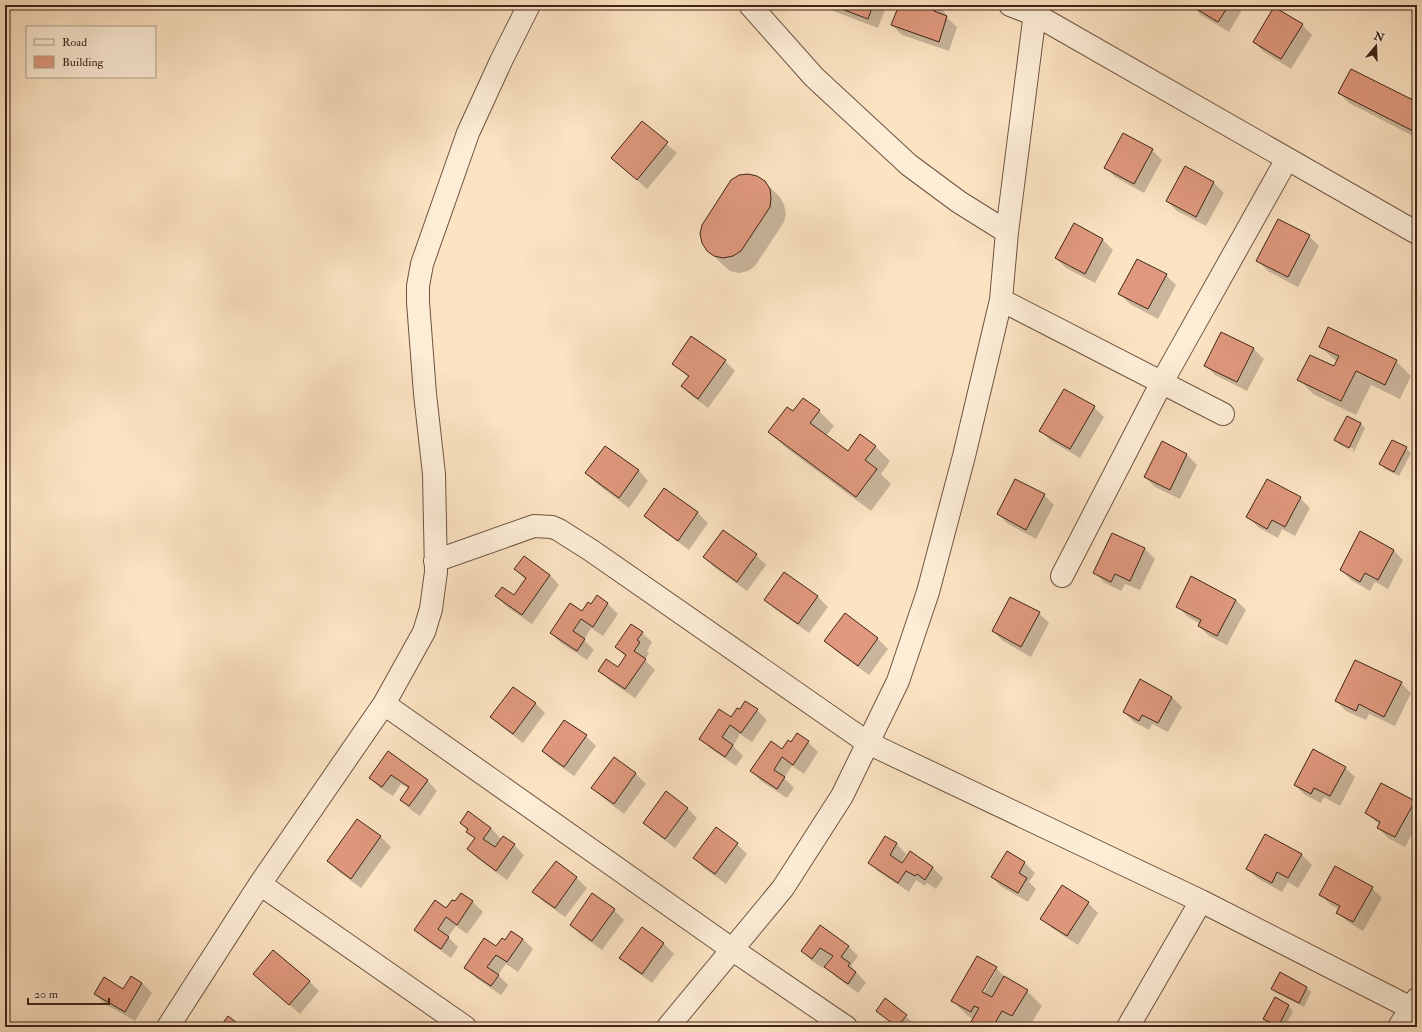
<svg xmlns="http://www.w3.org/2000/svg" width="1422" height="1032" font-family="'IM FELL Double Pica',serif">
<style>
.shadow{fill:#0003;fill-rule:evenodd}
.building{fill:#e0997e;stroke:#3f2417}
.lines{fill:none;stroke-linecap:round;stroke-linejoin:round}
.minor-casing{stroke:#6e5442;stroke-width:24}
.minor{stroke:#fdedd7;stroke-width:22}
</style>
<rect width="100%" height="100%" fill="#fce3c2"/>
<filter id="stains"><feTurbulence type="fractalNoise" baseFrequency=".005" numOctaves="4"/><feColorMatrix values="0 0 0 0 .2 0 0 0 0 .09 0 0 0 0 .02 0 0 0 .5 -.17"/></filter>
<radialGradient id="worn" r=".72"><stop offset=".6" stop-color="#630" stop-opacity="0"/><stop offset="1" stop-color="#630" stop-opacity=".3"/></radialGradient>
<path class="shadow" d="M 826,5 L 887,5 L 878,28 L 833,11 Z
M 900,5 L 937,5 L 946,14 L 945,16 L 957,27 L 949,51 L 902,35 L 892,25 Z
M 1191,5 L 1245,5 L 1229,32 L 1201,15 Z
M 1302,25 L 1312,35 L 1291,69 L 1264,52 L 1254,42 Z
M 1339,93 L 1417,104 L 1417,138 L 1349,103 Z
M 642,123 L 677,153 L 647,189 L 612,158 Z
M 1152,150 L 1162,160 L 1144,193 L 1115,177 L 1105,167 Z
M 1185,168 L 1214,183 L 1224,193 L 1206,226 L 1177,211 L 1167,201 Z
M 764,182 L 780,197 L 784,205 L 786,214 L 784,222 L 755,266 L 748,271 L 739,273 L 730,271 L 723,265 L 708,250 Z
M 1309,236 L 1319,246 L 1298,287 L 1268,271 L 1258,261 Z
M 1103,240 L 1113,250 L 1095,283 L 1066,268 L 1056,258 Z
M 1166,275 L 1176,285 L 1158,319 L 1130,304 L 1120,294 Z
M 1222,333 L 1254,349 L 1264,359 L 1247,391 L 1215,375 L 1205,365 Z
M 1320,346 L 1396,361 L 1411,376 L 1400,399 L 1371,385 L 1356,415 L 1313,394 L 1299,379 L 1334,367 L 1337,362 Z
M 725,361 L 735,371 L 708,408 L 692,396 L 682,386 L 688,377 L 673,363 Z
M 1094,407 L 1104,417 L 1080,458 L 1051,441 L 1041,431 Z
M 819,411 L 834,426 L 826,436 L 848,452 L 875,446 L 890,461 L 881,474 L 891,484 L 871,511 L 785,447 L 770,432 L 793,413 Z
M 1361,424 L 1365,428 L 1354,452 L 1340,445 L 1336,440 ZM 1340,442 L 1354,449 L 1353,451 L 1340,444 Z
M 1162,443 L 1187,455 L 1197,465 L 1180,499 L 1155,487 L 1145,477 Z
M 605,447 L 639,471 L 648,481 L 629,508 L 596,483 L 586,473 Z
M 1406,448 L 1411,453 L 1399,476 L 1385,469 L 1381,464 Z
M 665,489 L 698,513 L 708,523 L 689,550 L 655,525 L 645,515 Z
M 1044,495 L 1054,505 L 1036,539 L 1008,524 L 998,514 Z
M 1300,498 L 1310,508 L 1295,536 L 1282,529 L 1278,538 L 1258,527 L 1248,517 Z
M 723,531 L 756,555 L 766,565 L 747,591 L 714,567 L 704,557 Z
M 1112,534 L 1145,549 L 1155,559 L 1140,590 L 1125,584 L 1121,591 L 1105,583 L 1095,573 Z
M 1393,550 L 1403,560 L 1388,589 L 1375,582 L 1370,591 L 1351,580 L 1341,570 Z
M 515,569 L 550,575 L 559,585 L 532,624 L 506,606 L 496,596 L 514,597 L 526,580 Z
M 785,573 L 818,597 L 828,607 L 809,633 L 775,609 L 765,599 Z
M 597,596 L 608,604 L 618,614 L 603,636 L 591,628 L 584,640 L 594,650 L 587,660 L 561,643 L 551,633 L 591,605 Z
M 1236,600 L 1246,610 L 1227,645 L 1209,636 L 1199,626 L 1200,624 L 1187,616 L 1177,606 Z
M 1039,613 L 1049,623 L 1031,657 L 1003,641 L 993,631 Z
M 845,615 L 878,639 L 888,649 L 869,675 L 836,651 L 826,641 Z
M 642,633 L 652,642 L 647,651 L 649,653 L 645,660 L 655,670 L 635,698 L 610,681 L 600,671 L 618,668 L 626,657 L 616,647 Z
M 1401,683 L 1411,693 L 1395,726 L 1369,714 L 1366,720 L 1346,711 L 1336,701 Z
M 1172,697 L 1182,707 L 1168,732 L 1152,724 L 1149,730 L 1134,722 L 1124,712 Z
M 535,703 L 545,713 L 523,743 L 502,727 L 492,717 Z
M 757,710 L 767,720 L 752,742 L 740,734 L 733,746 L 743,756 L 736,766 L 710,748 L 700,738 L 731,718 Z
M 565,721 L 586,736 L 596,746 L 574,776 L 553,761 L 543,751 Z
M 797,734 L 808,742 L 818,752 L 804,774 L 792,766 L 784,778 L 794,788 L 787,798 L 761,781 L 751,771 L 792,743 Z
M 388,753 L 428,781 L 437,791 L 420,816 L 411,810 L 401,800 L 409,789 L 401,784 L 393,796 L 380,788 L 370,778 Z
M 614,758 L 636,774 L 646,784 L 624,814 L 603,798 L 593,788 Z
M 1345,768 L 1355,777 L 1340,806 L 1324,797 L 1321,803 L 1305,795 L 1295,785 Z
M 1414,802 L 1417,805 L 1417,825 L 1405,847 L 1388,838 L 1378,828 L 1380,825 L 1366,813 Z
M 687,808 L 697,818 L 675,848 L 654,832 L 644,822 Z
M 357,820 L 381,837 L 391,847 L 361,888 L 338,871 L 328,861 Z
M 461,823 L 491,828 L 502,840 L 504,837 L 514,845 L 524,855 L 507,880 L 478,859 L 468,849 L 475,839 ZM 500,839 L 502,840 L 495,849 L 494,848 Z
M 716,828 L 737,844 L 747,854 L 726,884 L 704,868 L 694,858 Z
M 1266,835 L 1302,855 L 1312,865 L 1298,888 L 1288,882 L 1282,892 L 1257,878 L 1247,868 Z
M 886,837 L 897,844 L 906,854 L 899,866 L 900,867 L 910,853 L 933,868 L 943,878 L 936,889 L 927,883 L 925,886 L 916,880 L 909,892 L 879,872 L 869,862 Z
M 556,863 L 577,878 L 587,888 L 565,917 L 544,902 L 534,892 Z
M 1025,863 L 1035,873 L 1029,882 L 1036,889 L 1028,902 L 1002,887 L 992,877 Z
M 1372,888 L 1382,898 L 1363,931 L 1348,922 L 1338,912 L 1339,909 L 1331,905 L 1321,895 Z
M 461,894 L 473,902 L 483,912 L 467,934 L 456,926 L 448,937 L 458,947 L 451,958 L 426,940 L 416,930 L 447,910 L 455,903 Z
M 1088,903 L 1098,913 L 1078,945 L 1052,928 L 1042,918 Z
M 614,910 L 624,920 L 602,950 L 581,935 L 571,925 Z
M 820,926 L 848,946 L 858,956 L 851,966 L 866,983 L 858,993 L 836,977 L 826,967 L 832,958 L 831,957 L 823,968 L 812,961 L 802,951 Z
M 642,928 L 664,944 L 674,954 L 652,983 L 631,968 L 621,958 Z
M 523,939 L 533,949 L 518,972 L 506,964 L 498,975 L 508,985 L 501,995 L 476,978 L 466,968 L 506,941 Z
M 977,957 L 996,968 L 1008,980 L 1027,991 L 1042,1006 L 1029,1027 L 1021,1027 L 1017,1025 L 1016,1027 L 969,1027 L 973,1019 L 967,1015 L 952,1000 ZM 994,971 L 996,971 L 981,997 L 979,996 Z
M 254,974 L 309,981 L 319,991 L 300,1014 Z
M 1281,974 L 1307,988 L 1311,992 L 1304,1007 L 1277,993 L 1272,988 Z
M 142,983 L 152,993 L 135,1021 L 105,1004 L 95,994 L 123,990 Z
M 885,1000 L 911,1021 L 906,1027 L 897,1027 L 882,1015 Z
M 1288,1006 L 1293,1011 L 1285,1027 L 1271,1027 L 1272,1025 L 1265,1018 Z"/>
<path class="building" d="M 831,5 L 873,5 L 868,19 Z
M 899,5 L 936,5 L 934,11 L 947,16 L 939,42 L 891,25 Z
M 1190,5 L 1229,5 L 1218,22 Z
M 1274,7 L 1303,24 L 1281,59 L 1253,42 Z
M 1351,69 L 1417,102 L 1417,133 L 1338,93 Z
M 642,121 L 668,142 L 637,180 L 611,158 Z
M 1123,133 L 1153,149 L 1134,184 L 1104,168 Z
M 1185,166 L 1214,182 L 1196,217 L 1166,201 Z
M 748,174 L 757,176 L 765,181 L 770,189 L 771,198 L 770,207 L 741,251 L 733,256 L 723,258 L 714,256 L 707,251 L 702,243 L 700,234 L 702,225 L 731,180 L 739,175 Z
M 1278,219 L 1310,235 L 1288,277 L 1256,261 Z
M 1074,223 L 1103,239 L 1085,274 L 1055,258 Z
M 1137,259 L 1167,274 L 1148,309 L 1118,294 Z
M 1328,327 L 1397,360 L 1385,385 L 1356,371 L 1341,401 L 1297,380 L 1310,355 L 1334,366 L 1339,356 L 1319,347 Z
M 1221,332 L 1254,348 L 1237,382 L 1204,366 Z
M 691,336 L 726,360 L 698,399 L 681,386 L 689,376 L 672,364 Z
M 1064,389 L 1095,406 L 1070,449 L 1039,431 Z
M 803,398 L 820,410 L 810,423 L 848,451 L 860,434 L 876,446 L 865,460 L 877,469 L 856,497 L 768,432 L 787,407 L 793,411 Z
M 1347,416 L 1361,423 L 1349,448 L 1334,440 Z
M 1392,440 L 1407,447 L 1394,472 L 1379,464 Z
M 1162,441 L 1187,454 L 1170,490 L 1144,477 Z
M 605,446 L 639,470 L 619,498 L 585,473 Z
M 1015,479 L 1045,494 L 1026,530 L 997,514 Z
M 1267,479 L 1301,497 L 1285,527 L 1272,520 L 1267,529 L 1246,517 Z
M 664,488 L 698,512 L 678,541 L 644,516 Z
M 723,530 L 757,554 L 737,582 L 703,557 Z
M 1360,531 L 1394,550 L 1378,580 L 1365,573 L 1360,582 L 1340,570 Z
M 1112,533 L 1145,548 L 1130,581 L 1115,574 L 1111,582 L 1093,573 Z
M 524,556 L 550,575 L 522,615 L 495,596 L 502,587 L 514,595 L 526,578 L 514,569 Z
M 784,572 L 818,596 L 798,624 L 764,600 Z
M 1191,576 L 1236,600 L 1217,636 L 1198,626 L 1201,620 L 1176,607 Z
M 597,595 L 608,603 L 593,627 L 581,619 L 573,631 L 585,639 L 577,651 L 550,633 L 570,603 L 582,611 L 588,602 L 591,604 Z
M 1010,597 L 1040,612 L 1021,647 L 992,631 Z
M 845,613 L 878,638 L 858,666 L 824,641 Z
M 631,624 L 643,632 L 637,640 L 640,642 L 634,651 L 646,659 L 625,689 L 598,671 L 606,659 L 618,667 L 626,655 L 615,647 Z
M 1355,660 L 1402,682 L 1384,717 L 1359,704 L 1356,711 L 1335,701 Z
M 1140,679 L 1172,697 L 1158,723 L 1142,715 L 1139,721 L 1123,712 Z
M 513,687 L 536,703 L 513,734 L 490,717 Z
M 745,701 L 758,709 L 741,733 L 730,725 L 722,737 L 733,745 L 725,757 L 699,739 L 719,709 L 731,717 L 737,708 L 740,709 Z
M 564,720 L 587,735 L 564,767 L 542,751 Z
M 797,733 L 809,741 L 793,765 L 782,757 L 774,770 L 785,777 L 777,789 L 750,771 L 771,741 L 782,749 L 788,740 L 791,742 Z
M 1313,749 L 1346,767 L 1330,796 L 1314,788 L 1311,794 L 1294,785 Z
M 388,751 L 428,780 L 409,806 L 400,800 L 409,787 L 391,775 L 382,787 L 369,778 Z
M 614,757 L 636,773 L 614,804 L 591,788 Z
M 1381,783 L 1415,801 L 1395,837 L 1377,828 L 1380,822 L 1365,813 Z
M 666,791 L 688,808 L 665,839 L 643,823 Z
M 468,811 L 491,828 L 483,839 L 495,847 L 503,836 L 515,844 L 496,871 L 467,849 L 475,838 L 466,832 L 468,829 L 460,823 Z
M 357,819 L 381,836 L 351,879 L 327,861 Z
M 716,827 L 738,843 L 715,874 L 693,858 Z
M 1265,834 L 1302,854 L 1288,878 L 1277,872 L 1272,883 L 1246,869 Z
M 885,836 L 897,843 L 890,855 L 902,863 L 910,851 L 933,867 L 925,880 L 917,874 L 915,876 L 906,871 L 898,883 L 868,863 Z
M 1007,851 L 1025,862 L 1019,873 L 1027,878 L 1018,893 L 991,877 Z
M 556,861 L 577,877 L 555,908 L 532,892 Z
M 1335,866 L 1373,887 L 1353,922 L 1336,913 L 1340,906 L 1319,895 Z
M 1062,885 L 1089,902 L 1067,936 L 1040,919 Z
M 461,893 L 473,901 L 457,925 L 446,917 L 438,929 L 449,937 L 441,949 L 414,930 L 435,900 L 446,908 L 452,900 L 455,901 Z
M 592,893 L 615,909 L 592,941 L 570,925 Z
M 820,925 L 849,946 L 841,957 L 850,963 L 848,966 L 856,972 L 848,984 L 824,967 L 833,956 L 820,948 L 812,959 L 801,951 Z
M 642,927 L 664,943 L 642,974 L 619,958 Z
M 511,931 L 523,939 L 507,962 L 496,955 L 487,967 L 499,975 L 491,986 L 464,968 L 484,938 L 496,946 L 502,938 L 505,940 Z
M 273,950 L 310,981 L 289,1005 L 253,974 Z
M 977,956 L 997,967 L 982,992 L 992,997 L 1004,976 L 1028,990 L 1012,1016 L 1002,1011 L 995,1023 L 1002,1027 L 968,1027 L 979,1008 L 974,1006 L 971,1012 L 951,1001 Z
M 1280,972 L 1307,987 L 1299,1003 L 1271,989 Z
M 131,976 L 142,983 L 125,1012 L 94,994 L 104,977 L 123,989 Z
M 1275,997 L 1289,1005 L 1278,1027 L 1270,1027 L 1272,1023 L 1263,1019 Z
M 885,998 L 907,1015 L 897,1027 L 876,1011 Z
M 228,1016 L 242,1027 L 220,1027 Z"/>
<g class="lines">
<defs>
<path id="minor" d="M 750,5 L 814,77 L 909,165 L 959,202 L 1007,232
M 1010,5 L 1036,15 L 1417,233
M 1001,300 L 1223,414
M 435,561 L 534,526 L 552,527 L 559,530 L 592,551 L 868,743 L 1201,901 L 1411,1008
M 1062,576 L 1162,382 L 1287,159
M 384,704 L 733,950 L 846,1027
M 260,884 L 384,704 L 424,632 L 431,609 L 436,572 L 434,474 L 425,394 L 418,302 L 418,286 L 422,264 L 468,133 L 501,61 L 529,5
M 168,1027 L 260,884 L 465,1027
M 668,1027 L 783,888 L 842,796 L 898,681 L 928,592 L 964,456 L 1001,300 L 1007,232 L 1036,5
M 1128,1027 L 1201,901
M 1399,1027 L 1417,999"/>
</defs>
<use href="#minor" class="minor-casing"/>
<use href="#minor" class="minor"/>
</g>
<rect width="1422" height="1032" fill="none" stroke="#fce3c2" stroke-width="20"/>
<rect x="6" y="6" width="1410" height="1020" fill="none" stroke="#3f2417" stroke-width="2"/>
<rect x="10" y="10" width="1402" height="1012" fill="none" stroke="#3f2417"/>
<rect x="26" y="26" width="130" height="52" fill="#fdedd7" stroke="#b19d8a"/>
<rect x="34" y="39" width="20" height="6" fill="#fdedd7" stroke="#b19d8a"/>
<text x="62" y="46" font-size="12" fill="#3f2417">Road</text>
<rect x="34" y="56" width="20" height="12" fill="#e0997e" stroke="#b19d8a"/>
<text x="62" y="66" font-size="12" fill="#3f2417">Building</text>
<g transform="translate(1376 46) rotate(19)" stroke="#fdedd7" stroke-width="3" paint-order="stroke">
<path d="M0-3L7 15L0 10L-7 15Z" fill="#3f2417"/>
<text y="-6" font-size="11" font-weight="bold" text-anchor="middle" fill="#3f2417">N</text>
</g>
<path d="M28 998v6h81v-6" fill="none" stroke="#3f2417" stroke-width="2"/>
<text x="34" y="998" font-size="12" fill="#3f2417" stroke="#fdedd7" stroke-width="3" paint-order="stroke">20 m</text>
<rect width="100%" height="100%" filter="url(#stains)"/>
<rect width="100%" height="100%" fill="url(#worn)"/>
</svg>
